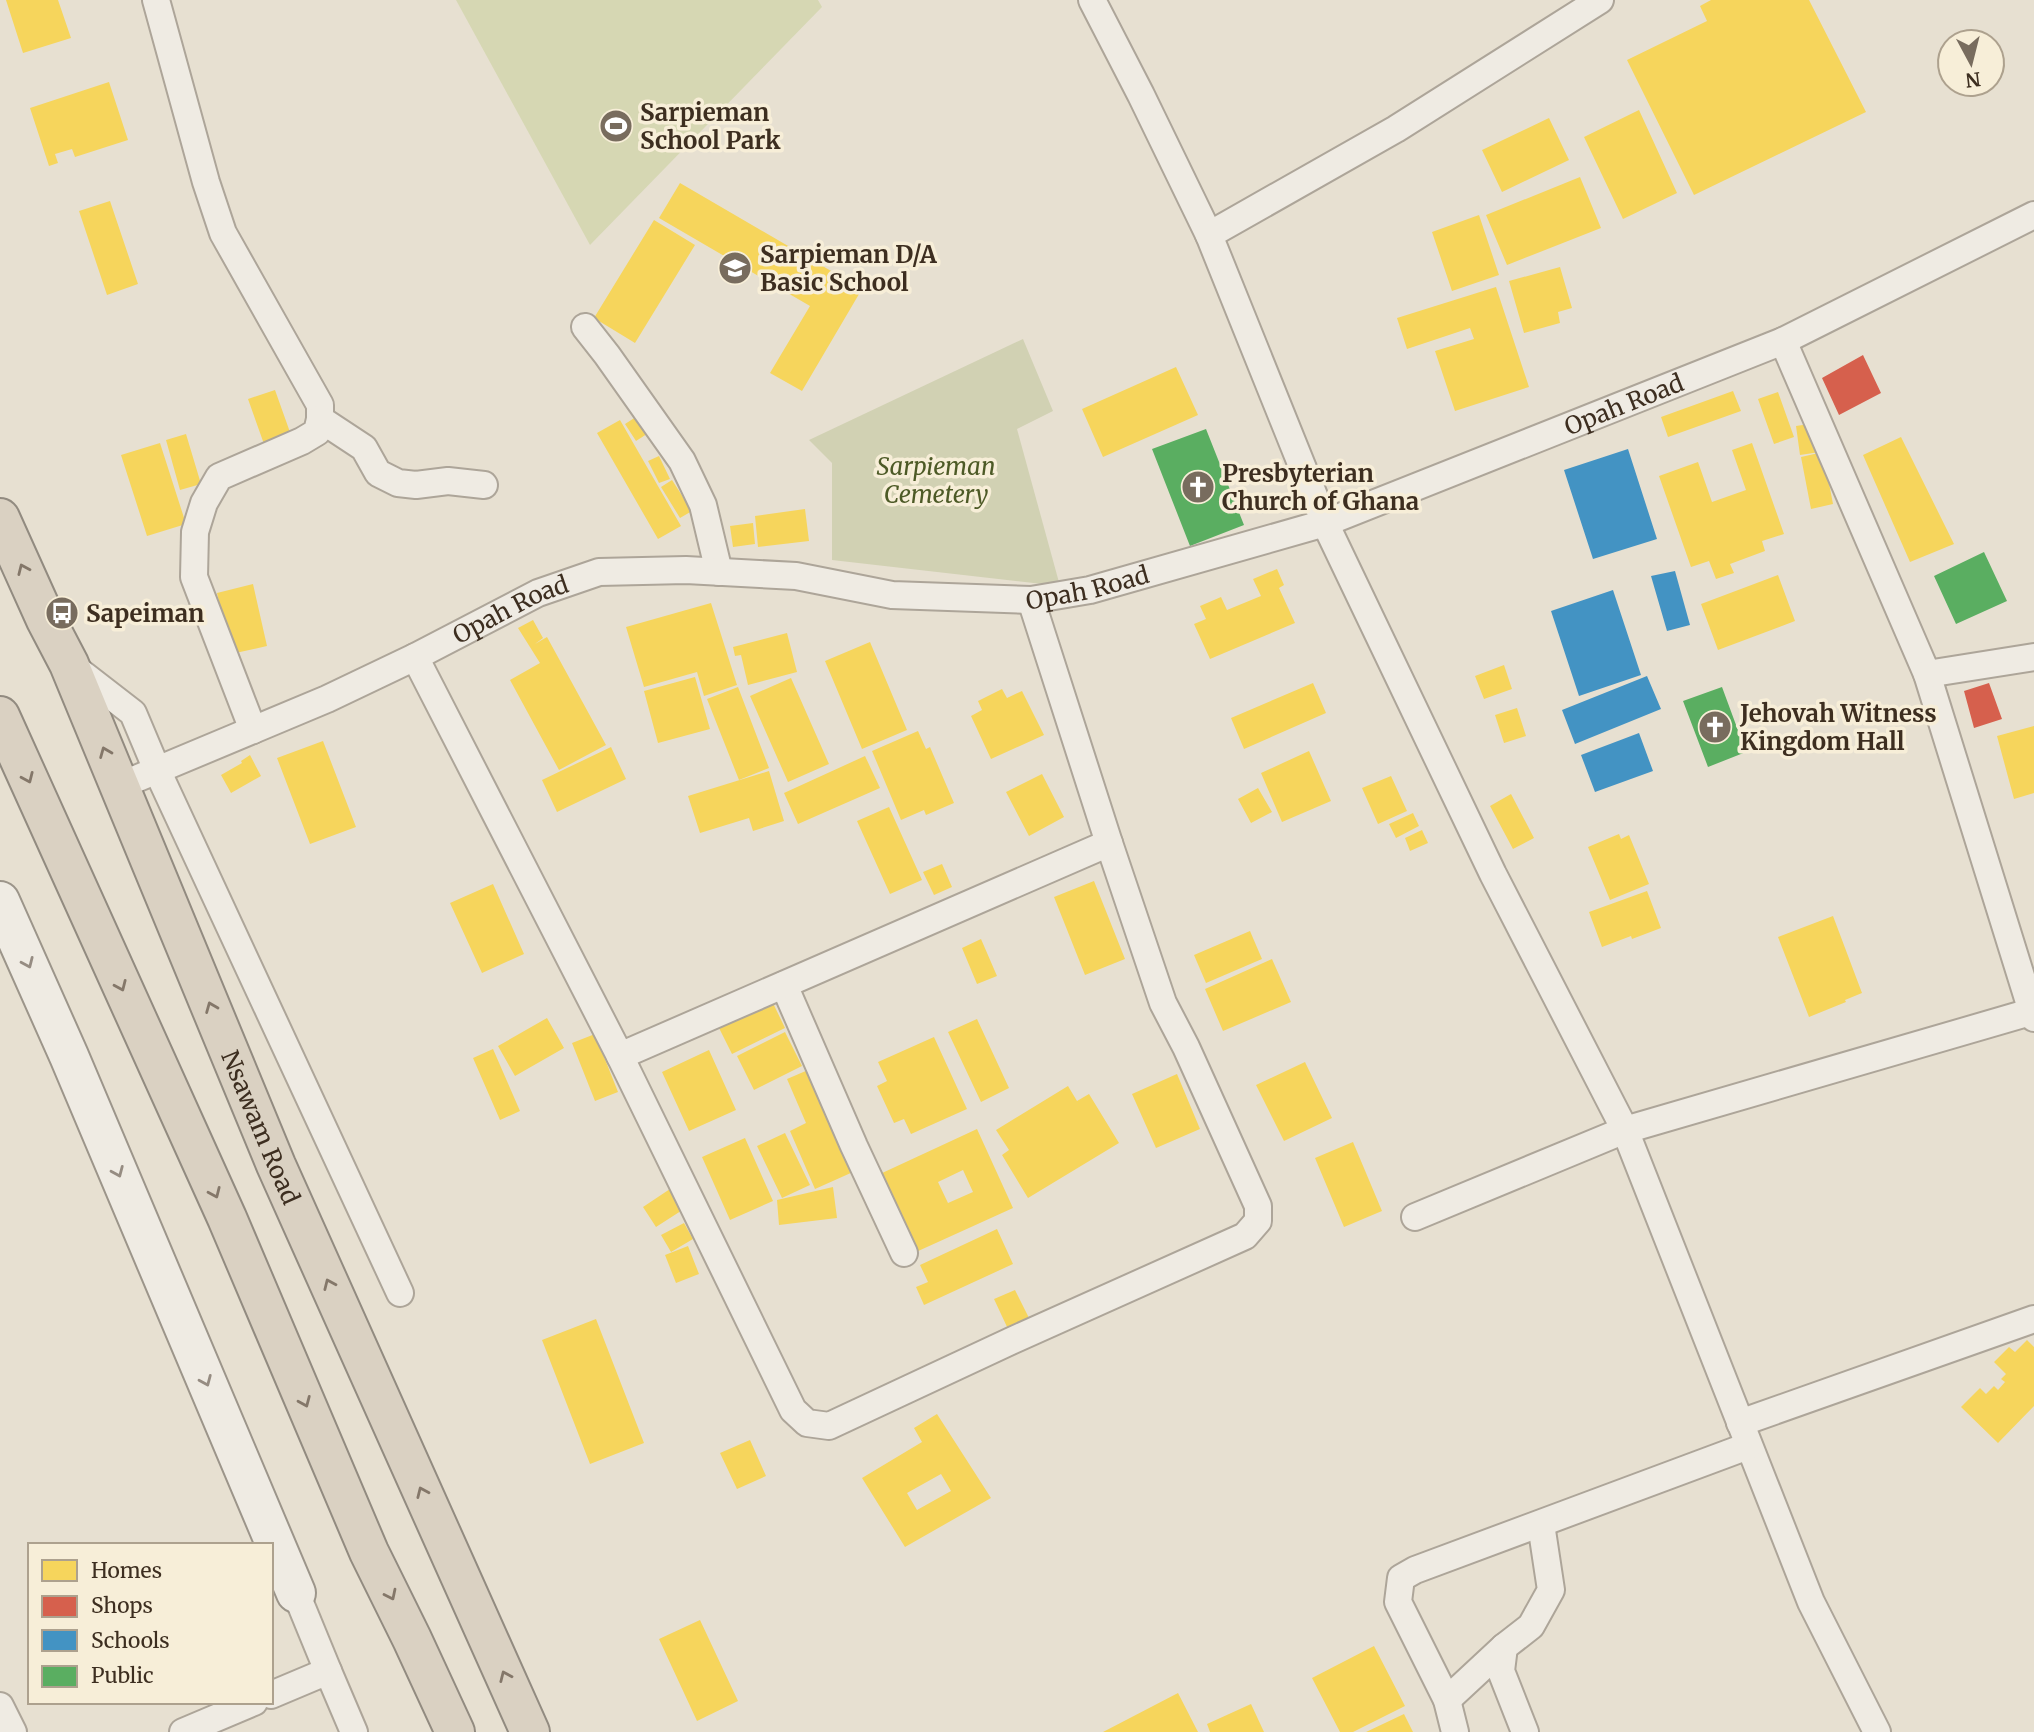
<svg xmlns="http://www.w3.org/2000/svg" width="2034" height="1732" font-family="Merriweather,serif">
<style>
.green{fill:#d6d7b3}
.cemetery{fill:#d1d1b3}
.homes{fill:#f6d55c;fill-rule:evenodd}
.shops{fill:#d6604d}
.schools{fill:#4393c3}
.public{fill:#5aae61}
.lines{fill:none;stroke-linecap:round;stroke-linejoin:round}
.street-casing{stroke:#ada599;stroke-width:30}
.secondary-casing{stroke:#9c958a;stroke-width:42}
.highway-casing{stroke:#928b80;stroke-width:42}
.street{stroke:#efebe3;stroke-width:26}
.secondary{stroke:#efebe3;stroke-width:38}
.highway{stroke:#dad1c2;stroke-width:38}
.oneway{stroke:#847769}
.oneway2{stroke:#968c82}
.labels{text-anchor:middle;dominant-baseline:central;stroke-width:7;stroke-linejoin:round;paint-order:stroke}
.poi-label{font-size:24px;font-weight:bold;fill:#3d2e20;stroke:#f7eed8;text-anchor:start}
.street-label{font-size:24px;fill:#3d2e20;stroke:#f7eed8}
.park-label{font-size:24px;font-style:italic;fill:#4d5a26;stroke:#f7eed8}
</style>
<rect width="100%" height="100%" fill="#e7e0d1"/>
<path class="green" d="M 456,0 L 818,0 L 822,7 L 590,245 Z"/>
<path class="cemetery" d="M 1023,339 L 1053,411 L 1017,429 L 1060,586 L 832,560 L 832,463 L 809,440 Z"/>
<path class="homes" d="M 6,0 L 58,0 L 71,38 L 23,53 Z
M 1711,0 L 1809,0 L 1866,112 L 1694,195 L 1627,60 L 1707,21 L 1700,6 Z
M 109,82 L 128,140 L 75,157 L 72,149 L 55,154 L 58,163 L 49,166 L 30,108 Z
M 1639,110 L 1677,193 L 1623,219 L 1584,137 Z
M 1549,118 L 1569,160 L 1502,192 L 1482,150 Z
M 1580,177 L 1601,228 L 1507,265 L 1486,215 Z
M 680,183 L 862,289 L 802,391 L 770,373 L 810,306 L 659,218 Z
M 110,201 L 138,284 L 107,295 L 79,211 Z
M 1479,215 L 1499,275 L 1452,291 L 1432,232 Z
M 654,220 L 695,245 L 635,343 L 594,318 Z
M 1560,267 L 1572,308 L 1558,312 L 1560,323 L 1524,333 L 1509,281 Z
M 1496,287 L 1529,387 L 1455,411 L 1435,351 L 1474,339 L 1470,328 L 1407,349 L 1397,318 Z
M 1176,367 L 1198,415 L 1103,457 L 1082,409 Z
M 275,390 L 291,435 L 264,444 L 248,399 Z
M 1733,391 L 1741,411 L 1668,437 L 1661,417 Z
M 1778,392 L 1794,437 L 1774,444 L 1758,399 Z
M 639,415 L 650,432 L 636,441 L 625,424 Z
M 620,420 L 681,526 L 658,539 L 597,433 Z
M 1816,423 L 1820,452 L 1800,455 L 1796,426 Z
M 186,434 L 201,484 L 180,490 L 166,440 Z
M 1901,437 L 1954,544 L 1910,562 L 1863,455 Z
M 160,443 L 186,524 L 147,536 L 121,455 Z
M 1752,443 L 1784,534 L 1762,541 L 1765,551 L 1730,564 L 1734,573 L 1716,579 L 1709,561 L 1691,567 L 1659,476 L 1698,462 L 1712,502 L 1746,490 L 1732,450 Z
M 1823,452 L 1833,504 L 1811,509 L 1801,457 Z
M 659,456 L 670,479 L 659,483 L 648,461 Z
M 672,480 L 692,511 L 680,518 L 661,487 Z
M 805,509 L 809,541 L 758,547 L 755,516 Z
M 753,523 L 755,544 L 733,547 L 730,526 Z
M 1277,569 L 1284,585 L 1279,588 L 1295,623 L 1210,659 L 1194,624 L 1206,619 L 1200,606 L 1221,597 L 1227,610 L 1261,596 L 1253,579 Z
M 1778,575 L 1795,621 L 1718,650 L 1701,604 Z
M 253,584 L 267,646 L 231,654 L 217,593 Z
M 711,603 L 737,685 L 704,696 L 697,672 L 644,687 L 626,627 Z
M 533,620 L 543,638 L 535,644 L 547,637 L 606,745 L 559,770 L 510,680 L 540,663 L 518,628 Z
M 787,633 L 797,672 L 748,685 L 741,655 L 735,656 L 733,647 Z
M 870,642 L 907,730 L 862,749 L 825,661 Z
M 1504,665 L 1512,689 L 1484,699 L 1475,676 Z
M 695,677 L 710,729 L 658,743 L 644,691 Z
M 791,678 L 829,764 L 788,782 L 750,696 Z
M 1313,683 L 1326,713 L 1244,749 L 1231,718 Z
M 738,687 L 769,768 L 739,780 L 707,699 Z
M 1002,689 L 1007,698 L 1022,691 L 1044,735 L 991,759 L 971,716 L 982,710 L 978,701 Z
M 1517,708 L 1526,736 L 1504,743 L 1495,715 Z
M 2034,726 L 2034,793 L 2014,799 L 1997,736 Z
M 918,731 L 926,749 L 930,747 L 954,803 L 926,815 L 924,810 L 901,820 L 872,751 Z
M 323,741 L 356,827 L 310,844 L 277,758 Z
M 611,747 L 626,779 L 557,812 L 542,780 Z
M 1309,751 L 1331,801 L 1282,822 L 1261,773 Z
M 250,755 L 261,776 L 231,793 L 221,775 L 242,763 L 241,761 Z
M 865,756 L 880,788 L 798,824 L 784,793 Z
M 769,771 L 784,821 L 753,831 L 749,818 L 700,833 L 688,796 Z
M 1042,774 L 1064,817 L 1029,836 L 1006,792 Z
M 1391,776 L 1407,811 L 1378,824 L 1362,788 Z
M 1258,788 L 1272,812 L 1251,823 L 1238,799 Z
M 1511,794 L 1534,838 L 1513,849 L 1490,806 Z
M 889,807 L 922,880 L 890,894 L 857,821 Z
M 1413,813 L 1419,826 L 1396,838 L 1389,824 Z
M 1422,830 L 1428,843 L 1410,851 L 1405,838 Z
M 1619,834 L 1621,839 L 1629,835 L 1649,884 L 1610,900 L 1588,847 Z
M 942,864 L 952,887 L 934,895 L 923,872 Z
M 1094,881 L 1125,959 L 1085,975 L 1054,897 Z
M 493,884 L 524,954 L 482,973 L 450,903 Z
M 1647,891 L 1661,928 L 1632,939 L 1631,936 L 1602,947 L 1589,912 Z
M 1833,916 L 1862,993 L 1845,1000 L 1846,1002 L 1809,1017 L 1778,937 Z
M 1250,931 L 1262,959 L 1206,983 L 1194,955 Z
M 981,939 L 997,976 L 977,984 L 962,948 Z
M 1272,959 L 1291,1002 L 1223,1031 L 1205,989 Z
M 771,999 L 785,1028 L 732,1054 L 718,1026 Z
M 547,1018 L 564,1048 L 515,1076 L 498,1046 Z
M 977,1019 L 1009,1088 L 981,1102 L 948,1032 Z
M 785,1032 L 802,1066 L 754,1090 L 737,1056 Z
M 595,1034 L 618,1092 L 595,1101 L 572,1043 Z
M 934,1037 L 967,1109 L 911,1134 L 904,1119 L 894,1123 L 877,1086 L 887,1081 L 878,1062 Z
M 493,1049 L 520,1111 L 500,1120 L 473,1058 Z
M 709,1050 L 736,1110 L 689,1131 L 662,1072 Z
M 1305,1062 L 1332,1118 L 1284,1141 L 1256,1085 Z
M 808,1070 L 853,1172 L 815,1189 L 790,1131 L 806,1123 L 787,1079 Z
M 1177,1074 L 1200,1129 L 1156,1148 L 1132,1094 Z
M 1068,1086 L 1077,1101 L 1089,1094 L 1119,1143 L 1028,1198 L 1002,1155 L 1009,1150 L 996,1130 Z
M 977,1129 L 1013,1208 L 916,1252 L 880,1174 ZM 963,1170 L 973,1192 L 948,1203 L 938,1182 Z
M 785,1133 L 810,1185 L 782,1198 L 757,1146 Z
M 745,1138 L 773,1201 L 730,1220 L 702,1157 Z
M 1353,1142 L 1382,1211 L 1344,1227 L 1315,1158 Z
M 833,1187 L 837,1218 L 779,1225 L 777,1200 Z
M 670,1189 L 684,1209 L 656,1227 L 643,1207 Z
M 684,1223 L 693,1239 L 671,1252 L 661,1235 Z
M 997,1229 L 1013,1264 L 924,1305 L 916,1287 L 928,1282 L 920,1265 Z
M 688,1246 L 699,1274 L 676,1283 L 665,1255 Z
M 1015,1290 L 1029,1318 L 1008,1329 L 994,1299 Z
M 596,1319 L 644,1443 L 590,1464 L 542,1340 Z
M 2027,1340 L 2034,1347 L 2034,1406 L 1998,1443 L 1961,1407 L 1980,1388 L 1986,1394 L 1994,1386 L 1998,1390 L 2005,1382 L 2001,1379 L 2006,1374 L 1994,1362 L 2009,1347 L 2015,1352 Z
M 937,1414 L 991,1498 L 905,1547 L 862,1478 L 922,1442 L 914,1428 ZM 941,1474 L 951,1491 L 917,1510 L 907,1493 Z
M 750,1440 L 766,1476 L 737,1489 L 720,1453 Z
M 700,1620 L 738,1701 L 697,1721 L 659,1639 Z
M 1374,1646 L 1405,1706 L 1353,1732 L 1340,1732 L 1312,1678 Z
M 1178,1693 L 1198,1732 L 1103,1732 Z
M 1251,1704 L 1264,1732 L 1210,1732 L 1207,1724 Z
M 1404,1714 L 1413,1732 L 1366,1732 Z"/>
<path class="shops" d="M 1863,355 L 1881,393 L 1839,415 L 1822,378 Z
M 1989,683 L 2002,719 L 1974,728 L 1964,691 Z"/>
<path class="schools" d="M 1628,449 L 1657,539 L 1593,559 L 1564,470 Z
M 1675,571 L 1690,625 L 1667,631 L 1651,576 Z
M 1613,590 L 1641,675 L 1579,696 L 1551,611 Z
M 1647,676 L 1661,709 L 1575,744 L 1562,710 Z
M 1639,733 L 1653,771 L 1595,792 L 1581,755 Z"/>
<path class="public" d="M 1206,429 L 1244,525 L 1190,546 L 1152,449 Z
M 1984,552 L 2007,601 L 1956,624 L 1934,576 Z
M 1722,687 L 1746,752 L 1708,767 L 1683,701 Z"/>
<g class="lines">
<defs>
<g id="street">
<path d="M 156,0 L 206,182 L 223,233 L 320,405 L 320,419 L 317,432 L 302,441 L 219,477 L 204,503 L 195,532 L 194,577 L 253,730"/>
<path d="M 1092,0 L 1141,95 L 1209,235 L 1325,523 L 1493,874 L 1625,1130 L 1811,1602 L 1877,1732"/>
<path d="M 1209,235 L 1396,129 L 1600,0"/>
<path d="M 585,327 L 607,355 L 682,461 L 703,505 L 719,572"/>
<path d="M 1783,341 L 1927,674 L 2034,1018"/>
<path d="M 320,419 L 364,448 L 378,473 L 398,483 L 416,485 L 448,481 L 484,485"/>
<path d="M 415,657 L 620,1056 L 793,1410 L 807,1423 L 829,1426 L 1011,1341 L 1245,1236 L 1258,1221 L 1258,1206 L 1186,1047 L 1163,1003 L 1109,843"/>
<path d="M 71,665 L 133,713 L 157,770 L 400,1293"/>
<path d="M 1927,674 L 2034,657"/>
<path id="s1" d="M 119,786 L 327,699 L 415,657 L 538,593 L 599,572 L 686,570 L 796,576 L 892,595 L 1031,600 L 1090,590 L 1325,523 L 1783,341 L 2034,215"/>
<path d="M 784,985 L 854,1146 L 904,1253"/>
<path d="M 620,1056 L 1109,843 L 1031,600"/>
<path d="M 1415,1217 L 1625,1130 L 2034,1011"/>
<path d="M 1740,1423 L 2034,1319"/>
<path d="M 296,1593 L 328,1671"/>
<path d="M 271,1695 L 328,1671 L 354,1732"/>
<path d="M 1447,1700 L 1504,1647"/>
<path d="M 0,1706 L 13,1732"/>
<path d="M 183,1732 L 254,1702"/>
<path d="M 1455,1732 L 1447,1700 L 1398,1602 L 1401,1578 L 1415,1570 L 1748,1446"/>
<path d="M 1525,1732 L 1501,1671 L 1504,1647 L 1531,1626 L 1551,1590 L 1541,1524"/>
</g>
<path id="secondary" d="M 0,901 L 69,1056 L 296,1593"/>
<g id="highway">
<path id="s2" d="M 0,518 L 46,620 L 69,664 L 276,1165 L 530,1732"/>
<path d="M 0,716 L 227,1218 L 369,1552 L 412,1639 L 455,1732"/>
</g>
</defs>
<use href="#street" class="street-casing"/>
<use href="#secondary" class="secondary-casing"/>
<use href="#highway" class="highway-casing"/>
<use href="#street" class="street"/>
<use href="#secondary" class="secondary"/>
<use href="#highway" class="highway"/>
</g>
<defs><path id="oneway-chevron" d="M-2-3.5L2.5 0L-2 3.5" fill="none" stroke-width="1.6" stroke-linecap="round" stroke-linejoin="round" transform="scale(1.75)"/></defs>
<g class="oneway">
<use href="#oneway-chevron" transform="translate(23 569) rotate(-114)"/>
<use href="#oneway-chevron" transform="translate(105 752) rotate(-112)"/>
<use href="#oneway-chevron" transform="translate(28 778) rotate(66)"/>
<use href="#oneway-chevron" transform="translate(121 986) rotate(66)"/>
<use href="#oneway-chevron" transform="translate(211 1007) rotate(-112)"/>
<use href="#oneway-chevron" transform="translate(215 1193) rotate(66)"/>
<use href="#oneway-chevron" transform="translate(329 1284) rotate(-114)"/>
<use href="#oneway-chevron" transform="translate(305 1402) rotate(67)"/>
<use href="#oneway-chevron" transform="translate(422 1492) rotate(-114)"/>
<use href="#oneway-chevron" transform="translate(391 1595) rotate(64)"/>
<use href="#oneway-chevron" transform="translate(505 1676) rotate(-114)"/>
</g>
<g class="oneway2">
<use href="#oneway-chevron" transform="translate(28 963) rotate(66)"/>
<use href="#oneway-chevron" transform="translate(118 1172) rotate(67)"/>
<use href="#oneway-chevron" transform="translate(206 1381) rotate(67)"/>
</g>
<defs>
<symbol id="stadium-disc" viewBox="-11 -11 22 22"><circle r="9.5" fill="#786c5e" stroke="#f7eed8"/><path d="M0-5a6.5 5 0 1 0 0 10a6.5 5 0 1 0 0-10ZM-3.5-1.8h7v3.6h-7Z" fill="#fff"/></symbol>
<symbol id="school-disc" viewBox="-11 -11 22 22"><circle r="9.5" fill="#786c5e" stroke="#f7eed8"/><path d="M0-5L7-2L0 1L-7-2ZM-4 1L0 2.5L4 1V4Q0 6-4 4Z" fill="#fff"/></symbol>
<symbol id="church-disc" viewBox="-11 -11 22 22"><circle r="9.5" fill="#786c5e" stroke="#f7eed8"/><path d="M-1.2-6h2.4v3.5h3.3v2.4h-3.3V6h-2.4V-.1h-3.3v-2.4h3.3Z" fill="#fff"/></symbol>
<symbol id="bus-disc" viewBox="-11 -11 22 22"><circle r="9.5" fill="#786c5e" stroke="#f7eed8"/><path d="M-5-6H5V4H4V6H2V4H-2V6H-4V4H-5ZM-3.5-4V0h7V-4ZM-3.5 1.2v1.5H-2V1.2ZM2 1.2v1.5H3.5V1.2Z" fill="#fff"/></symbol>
</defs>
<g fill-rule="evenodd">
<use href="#stadium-disc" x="597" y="107" width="38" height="38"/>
<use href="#school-disc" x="716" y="249" width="38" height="38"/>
<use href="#church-disc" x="1179" y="468" width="38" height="38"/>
<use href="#bus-disc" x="43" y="594" width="38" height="38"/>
<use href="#church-disc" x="1696" y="708" width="38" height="38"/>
</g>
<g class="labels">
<g class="poi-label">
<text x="640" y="112">Sarpieman<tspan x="640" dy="28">School Park</tspan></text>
<text x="760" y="254">Sarpieman D/A<tspan x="760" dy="28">Basic School</tspan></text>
<text x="1222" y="473">Presbyterian<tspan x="1222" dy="28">Church of Ghana</tspan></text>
<text x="86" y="613">Sapeiman</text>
<text x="1740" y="713">Jehovah Witness<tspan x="1740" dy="28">Kingdom Hall</tspan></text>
</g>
<g class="street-label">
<text stroke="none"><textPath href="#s1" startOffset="1586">Opah Road</textPath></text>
<text stroke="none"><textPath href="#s1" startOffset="1018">Opah Road</textPath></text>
<text stroke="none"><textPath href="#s1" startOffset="430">Opah Road</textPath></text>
<text stroke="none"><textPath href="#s2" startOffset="663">Nsawam Road</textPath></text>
</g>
<g class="park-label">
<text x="936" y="466">Sarpieman<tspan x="936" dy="28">Cemetery</tspan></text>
</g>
</g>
<rect x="28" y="1543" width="245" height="161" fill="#f7eed8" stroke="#ada18e" stroke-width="2"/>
<rect x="42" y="1560" width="35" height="21" fill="#f6d55c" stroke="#ada18e" stroke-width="2"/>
<text x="91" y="1578" font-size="21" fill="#3d2e20">Homes</text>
<rect x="42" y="1596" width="35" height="21" fill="#d6604d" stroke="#ada18e" stroke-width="2"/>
<text x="91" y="1613" font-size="21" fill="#3d2e20">Shops</text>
<rect x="42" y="1630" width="35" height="21" fill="#4393c3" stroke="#ada18e" stroke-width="2"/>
<text x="91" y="1648" font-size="21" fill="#3d2e20">Schools</text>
<rect x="42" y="1666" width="35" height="21" fill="#5aae61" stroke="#ada18e" stroke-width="2"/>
<text x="91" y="1683" font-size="21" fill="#3d2e20">Public</text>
<g transform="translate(1971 63) rotate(173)"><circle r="33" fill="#f7eed8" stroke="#ada18e" stroke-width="2"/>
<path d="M0-5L12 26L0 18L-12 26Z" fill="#786c5e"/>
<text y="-10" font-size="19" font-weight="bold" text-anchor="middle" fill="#3d2e20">N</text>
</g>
</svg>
